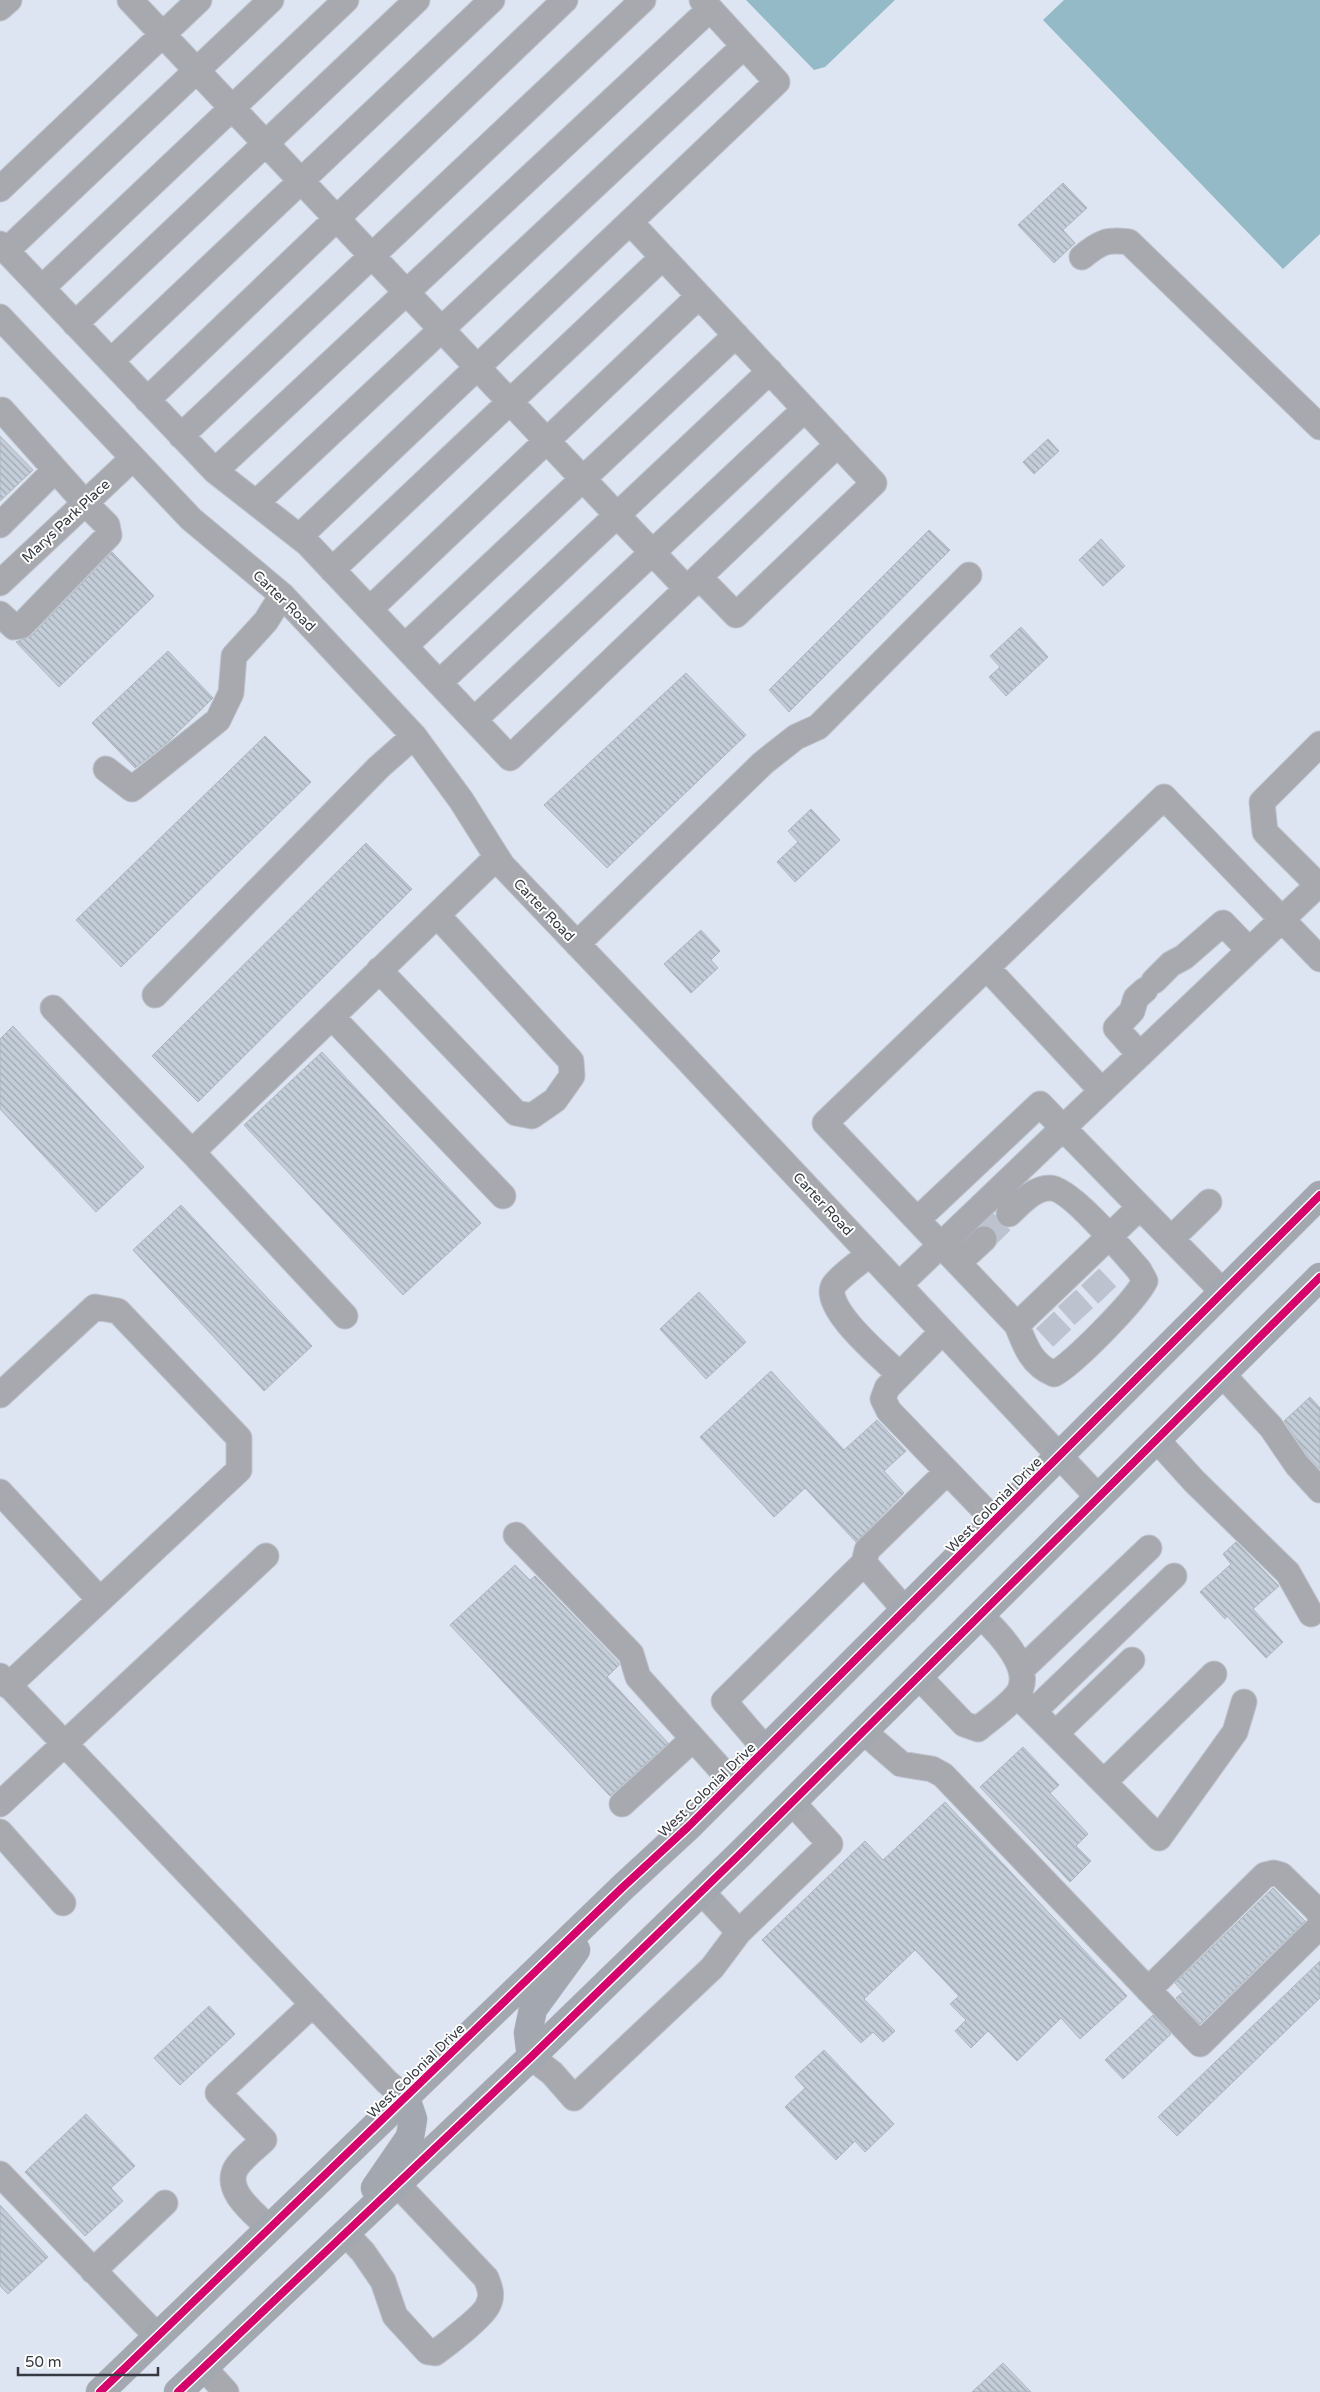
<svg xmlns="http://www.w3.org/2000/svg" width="1320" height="2392" font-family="'Varela Round',sans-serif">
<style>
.water{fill:#93bac6}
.building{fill:url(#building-back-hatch);stroke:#afb6bf}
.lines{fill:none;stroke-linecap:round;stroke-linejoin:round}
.minor-tunnel{stroke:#bcc3cf;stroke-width:25;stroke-dasharray:25 12;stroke-linecap:butt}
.minor-casing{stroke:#bec3cd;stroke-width:27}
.highway-casing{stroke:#bec3cd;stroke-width:29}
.minor{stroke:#a7a9ae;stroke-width:25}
.highway{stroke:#a3a7af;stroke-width:28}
.cycleway-casing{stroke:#fff;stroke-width:11}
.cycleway{stroke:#d6006c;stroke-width:8}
.labels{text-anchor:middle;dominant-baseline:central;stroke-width:4;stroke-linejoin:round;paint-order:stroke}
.street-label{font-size:14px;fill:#343942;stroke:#fff}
</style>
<defs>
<pattern id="building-back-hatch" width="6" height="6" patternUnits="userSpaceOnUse" patternTransform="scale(1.25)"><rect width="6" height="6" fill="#c3ced9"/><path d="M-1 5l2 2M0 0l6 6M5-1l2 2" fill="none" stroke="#9fa8b2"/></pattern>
</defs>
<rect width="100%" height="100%" fill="#dee5f2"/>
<path class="water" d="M 746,0 L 895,0 L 825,67 L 814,70 Z
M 1064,0 L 1320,0 L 1320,234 L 1283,269 L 1043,20 Z"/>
<path class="building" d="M 1063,183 L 1087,208 L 1063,230 L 1075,243 L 1054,263 L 1018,225 Z
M 0,436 L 33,470 L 0,501 Z
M 1048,439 L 1059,451 L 1034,474 L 1023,462 Z
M 929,530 L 950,550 L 789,712 L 769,690 Z
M 1101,539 L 1125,566 L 1103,586 L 1079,560 Z
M 112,552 L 154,596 L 59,687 L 16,642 L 31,636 Z
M 1021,627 L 1048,657 L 1006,696 L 989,677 L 1000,667 L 990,656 Z
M 168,651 L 213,698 L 168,742 L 135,768 L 92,723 Z
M 686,673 L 746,735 L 607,868 L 544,805 Z
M 265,736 L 311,782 L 121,967 L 76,920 Z
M 811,809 L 840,840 L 795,882 L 777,862 L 798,842 L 788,831 Z
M 366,843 L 412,889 L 198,1102 L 152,1056 Z
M 701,930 L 720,951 L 711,960 L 718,968 L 691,993 L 664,964 Z
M 13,1026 L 144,1167 L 96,1212 L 0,1109 L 0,1039 Z
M 322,1052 L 481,1223 L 403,1295 L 244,1125 Z
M 181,1205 L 312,1346 L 264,1391 L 133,1250 Z
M 699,1292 L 746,1342 L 706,1379 L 660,1329 Z
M 771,1371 L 844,1450 L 877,1420 L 906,1451 L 884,1471 L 904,1493 L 856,1542 L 805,1488 L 774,1517 L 700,1437 Z
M 1310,1397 L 1320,1408 L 1320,1469 L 1308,1456 L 1284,1421 Z
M 1236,1542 L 1279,1586 L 1253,1609 L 1283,1642 L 1266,1658 L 1227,1616 L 1225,1619 L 1200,1592 L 1231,1564 L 1223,1554 Z
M 515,1565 L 530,1580 L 535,1576 L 618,1662 L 619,1665 L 607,1677 L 668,1743 L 610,1796 L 450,1625 Z
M 1023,1747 L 1059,1785 L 1050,1793 L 1088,1834 L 1076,1846 L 1091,1861 L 1070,1882 L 980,1787 Z
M 945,1802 L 1127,1996 L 1080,2039 L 1061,2018 L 1017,2061 L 988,2031 L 971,2048 L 955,2031 L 966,2020 L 950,2004 L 959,1996 L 915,1950 L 864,1999 L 895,2031 L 883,2042 L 873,2032 L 861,2043 L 762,1940 L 865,1841 L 883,1860 Z
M 1273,1888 L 1305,1921 L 1200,2024 L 1176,1998 L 1183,1992 L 1175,1983 Z
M 1320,1961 L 1320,1998 L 1177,2136 L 1158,2117 Z
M 209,2006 L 235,2034 L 180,2085 L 154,2058 Z
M 1153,2015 L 1171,2034 L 1123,2079 L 1105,2060 Z
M 824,2050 L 894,2124 L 865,2152 L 855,2141 L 836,2160 L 785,2107 L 805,2088 L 795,2077 Z
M 86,2114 L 135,2166 L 111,2188 L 123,2201 L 85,2236 L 25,2172 Z
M 0,2205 L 48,2257 L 8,2294 L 0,2286 Z
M 1003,2363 L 1031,2392 L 972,2392 Z"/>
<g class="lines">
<path class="minor-tunnel" d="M 984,1239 L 1009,1214
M 1090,1277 L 1110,1298
M 1067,1298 L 1087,1320
M 1045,1320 L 1065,1341"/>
<defs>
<path id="minor" d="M 130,0 L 687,589
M 0,8 L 9,0
M 0,189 L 199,0
M 630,222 L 874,483 L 736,615 L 699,577
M 0,244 L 215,471 L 307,543 L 510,758 L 838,444
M 6,251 L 271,0
M 1082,257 C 1100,242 1107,239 1129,242 L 1320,427
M 42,288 L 346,0
M 0,317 L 191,519 L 282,595 L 414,736 L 461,800 L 502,865 L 683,1055 L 1098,1497
M 75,324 L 417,0
M 111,361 L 492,0
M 147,400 L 565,0
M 0,412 L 2,410 L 85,503 L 107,525 L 109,535 L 21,626 L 14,627 L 0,614
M 181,436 L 643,0
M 215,471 L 710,9
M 256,503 L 744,46
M 0,525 L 55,470
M 299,537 L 777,82 L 702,0
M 332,570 L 663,257
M 0,583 L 132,459
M 370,609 L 699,296
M 405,646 L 736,335
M 439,683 L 770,371
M 474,720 L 805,409
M 1320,744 L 1262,802 L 1265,832 L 1320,887
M 106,769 L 132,789 L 218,720 L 231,693 L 234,656 L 266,621 L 282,595
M 577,944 L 763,763 L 796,737 L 818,727 L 969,575
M 987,968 L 1102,1091
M 379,970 L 516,1113 L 532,1116 L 555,1100 L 572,1076 L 571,1061 L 437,915
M 1154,981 L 1171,964 L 1184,957 L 1223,923 L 1249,950
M 155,995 L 379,767 L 414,736
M 53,1008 L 192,1152
M 332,1017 L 503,1196
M 1140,1055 L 1116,1028 L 1132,1011 L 1136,998 L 1145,990
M 1139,1208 L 1017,1325 L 825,1123 L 1164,797 L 1320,959
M 1009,1214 C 1020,1204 1033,1188 1050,1188 C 1070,1188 1124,1253 1139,1270 L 1145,1281 C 1135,1301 1074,1363 1054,1374 C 1032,1365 1025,1346 1017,1325
M 917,1220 L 1040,1104 L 1063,1128 L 1318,885
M 1171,1239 L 1209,1202
M 870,1254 C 860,1262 841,1275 834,1285 C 820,1307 885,1360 900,1375
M 958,1263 L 984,1239
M 899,1285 L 1063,1128 L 1223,1292
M 345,1316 L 192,1152 L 497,857
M 942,1332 L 887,1388 L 883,1399 L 889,1411 L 995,1521
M 1222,1374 L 1271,1427 L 1297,1465 L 1320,1490
M 0,1395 L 95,1307 L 118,1311 L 239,1438 L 239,1470 L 8,1686
M 1156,1439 L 1194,1481 L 1288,1573 L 1311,1614
M 0,1492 L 100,1600
M 516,1535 L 631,1654 L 638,1677 L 733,1783
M 906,1611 L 864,1563 L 867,1550 L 947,1472
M 1021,1670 L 1149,1548
M 0,1676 L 387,2082 L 406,2098
M 918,1676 L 964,1724 L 978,1729 C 991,1718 1006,1708 1016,1696 C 1038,1671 996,1630 980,1615
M 1017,1695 L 1159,1838 L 1235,1732 L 1244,1702
M 1034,1711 L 1174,1576
M 863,1731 L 901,1764 L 932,1769 L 943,1775 L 1200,2044 L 1320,1926
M 1056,1733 L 1132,1660
M 766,1750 L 724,1701 L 864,1563
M 1105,1781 L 1214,1674
M 0,1804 L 266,1556
M 622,1804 L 693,1739
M 0,1832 L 63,1903
M 701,1891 L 739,1932 L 830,1844 L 792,1802
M 1148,1990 L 1265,1875 L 1274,1873 L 1281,1875 L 1317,1910 L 1320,1916
M 531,2057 L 552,2073 L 574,2098 L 712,1968 L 739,1932
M 0,2174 L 158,2337
M 270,2229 C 256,2214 223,2192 236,2168 C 242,2158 255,2149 264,2140 L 218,2093 L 313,2004
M 345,2233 L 363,2252 L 383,2281 L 395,2316 L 428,2352 L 435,2353 C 446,2345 484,2316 488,2305 C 493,2295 490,2288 486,2278 L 397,2184
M 93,2271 L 165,2203
M 204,2368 L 226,2392"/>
<path id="highway" d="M 531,2057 L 528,2033 L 533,2009 L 576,1950
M 375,2188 L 410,2137 L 413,2119 L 406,2098
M 100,2392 L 623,1887 L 688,1827 L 1320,1195
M 178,2392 L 531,2057 L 740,1854 L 1320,1277"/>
</defs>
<use href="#minor" class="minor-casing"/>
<use href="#highway" class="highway-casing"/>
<use href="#minor" class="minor"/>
<use href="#highway" class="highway"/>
<defs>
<path id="cycleway" d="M 100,2392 L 623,1887 L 688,1827 L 1320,1195
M 178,2392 L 531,2057 L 740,1854 L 1320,1277"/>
</defs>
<use href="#cycleway" class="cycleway-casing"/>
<use href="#cycleway" class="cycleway"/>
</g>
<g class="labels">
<g class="street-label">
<text transform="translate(66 521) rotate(-43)">Marys Park Place</text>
<text transform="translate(284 601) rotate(44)">Carter Road</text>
<text transform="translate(544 910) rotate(46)">Carter Road</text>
<text transform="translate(823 1204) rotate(47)">Carter Road</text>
<text transform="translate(994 1505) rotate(-45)">West Colonial Drive</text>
<text transform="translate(707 1790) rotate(-44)">West Colonial Drive</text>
<text transform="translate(416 2071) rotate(-44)">West Colonial Drive</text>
</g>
</g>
<path d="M18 2367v8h140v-8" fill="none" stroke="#343942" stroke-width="2.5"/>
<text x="25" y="2367" font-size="15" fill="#343942" stroke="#ffffff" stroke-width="4" paint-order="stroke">50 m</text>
</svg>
